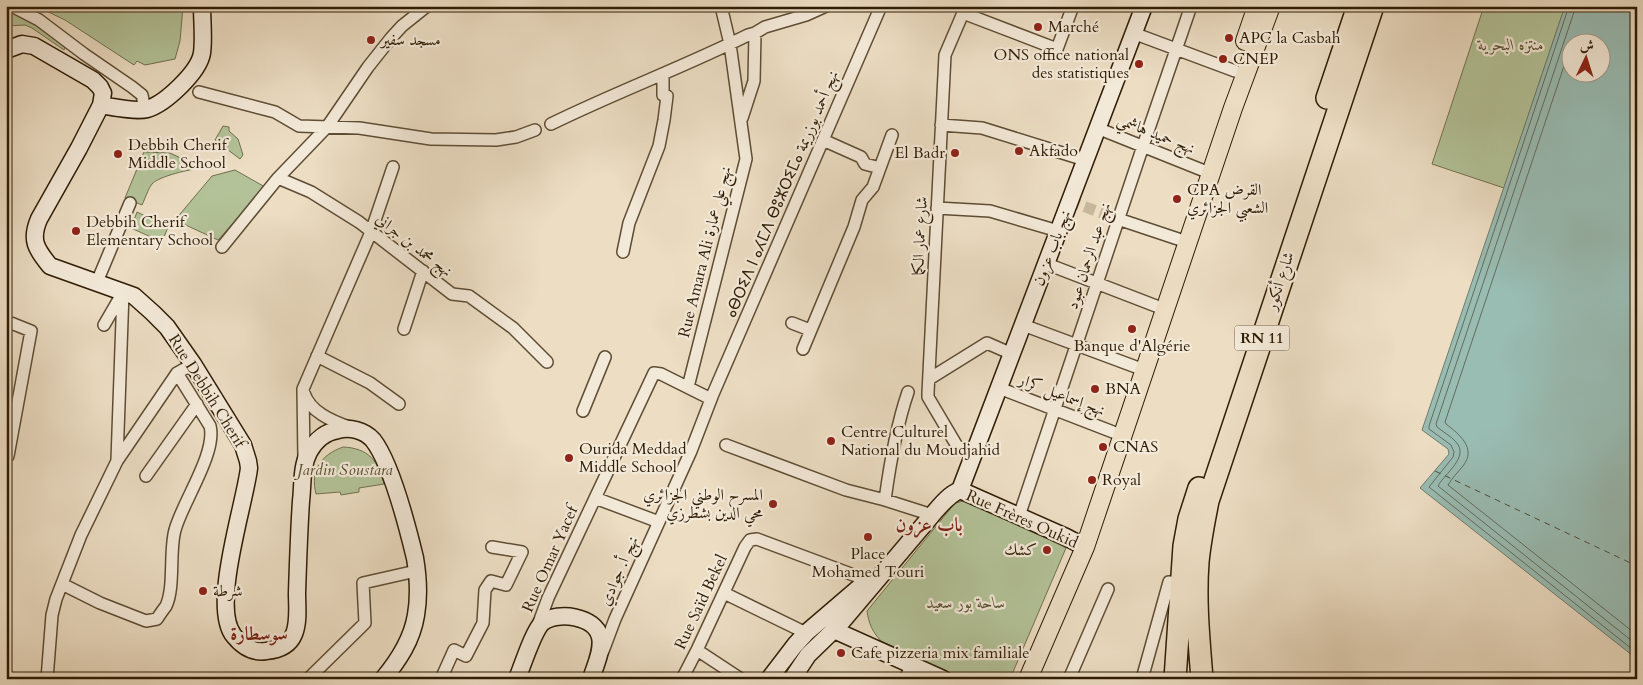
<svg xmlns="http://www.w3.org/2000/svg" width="1643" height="685" font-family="Cardo,Amiri,'Noto Sans Tifinagh',serif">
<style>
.green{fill:#b3c298;stroke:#71704e}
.water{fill:#99bcb3;stroke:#6f7c6d;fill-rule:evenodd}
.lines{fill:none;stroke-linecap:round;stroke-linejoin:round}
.shore{stroke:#646c5c;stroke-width:1}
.ferry{stroke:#4f4d39;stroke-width:1;stroke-dasharray:6 5;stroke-linecap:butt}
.street-tunnel{stroke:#c6b79d;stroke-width:11;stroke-dasharray:11 5.5;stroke-linecap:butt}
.street-casing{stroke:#5e4d34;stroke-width:14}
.secondary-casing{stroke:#2f1d05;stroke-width:19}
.primary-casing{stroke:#2f1d05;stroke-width:20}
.highway-casing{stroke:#2f1d05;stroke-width:24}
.street{stroke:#f3e9d8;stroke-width:11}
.secondary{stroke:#f3e9d8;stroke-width:16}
.primary{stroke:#ecddc3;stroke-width:18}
.highway{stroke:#ecddc3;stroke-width:21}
.poi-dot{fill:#8f2418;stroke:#f3e9d8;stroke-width:2}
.labels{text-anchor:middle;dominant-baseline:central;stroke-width:4.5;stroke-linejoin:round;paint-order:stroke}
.shield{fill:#f3e9d8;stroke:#6a5a44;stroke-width:1}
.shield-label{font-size:15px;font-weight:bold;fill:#2f1d05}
.poi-label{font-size:16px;fill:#2f1d05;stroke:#f3e9d8;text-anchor:start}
.park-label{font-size:16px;font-style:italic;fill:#574f31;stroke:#f3e9d8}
.street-label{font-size:16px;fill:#2f1d05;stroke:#f3e9d8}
.quarter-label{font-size:19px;font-weight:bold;fill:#7a1f14;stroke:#f3e9d8}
</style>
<rect width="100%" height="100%" fill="#ecddc3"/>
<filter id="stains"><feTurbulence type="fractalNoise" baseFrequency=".004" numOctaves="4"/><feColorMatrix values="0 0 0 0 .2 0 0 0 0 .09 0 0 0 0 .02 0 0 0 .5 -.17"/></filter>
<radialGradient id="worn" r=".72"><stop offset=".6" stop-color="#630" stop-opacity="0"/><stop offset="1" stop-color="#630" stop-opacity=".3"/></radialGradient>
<path class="green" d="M 36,6 L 183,6 L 180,41 L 175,59 L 145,65 L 137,61 L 134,65 L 65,20 Z
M 1484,6 L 1565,6 L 1504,188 L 1432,164 Z
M 6,8 L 37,23 L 66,46 L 64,50 L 32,28 L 25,25 L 6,26 Z
M 223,126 L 229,127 L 229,131 L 238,139 L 243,155 L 240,159 L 215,140 Z
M 144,152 L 170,153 L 202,168 C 191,169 159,176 152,184 C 148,189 145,199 142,205 L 125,198 Z
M 235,170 L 265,187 L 218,240 L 175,220 L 212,176 Z
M 137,212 L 168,227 L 162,242 L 131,228 Z
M 343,447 C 368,448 379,461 384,484 L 359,488 L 359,492 L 341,495 L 340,492 L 316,494 C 310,470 321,455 343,447 Z
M 968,500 L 1066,548 L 1010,679 L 963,679 L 881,641 C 872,631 869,624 867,611 L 955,503 Z"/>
<path class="water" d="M 1565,6 L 1637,6 L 1637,659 L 1420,488 L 1449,454 L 1448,449 L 1422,430 ZM 1570,42 L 1600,42 L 1600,72 L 1570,72 Z"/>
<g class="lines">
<path class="shore" d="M 1569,6 L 1429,426 L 1429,429 L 1451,445 L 1454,452 L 1453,457 L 1429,487 L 1637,653
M 1576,6 L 1436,424 L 1437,427 C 1443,432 1451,436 1456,442 C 1470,457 1444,474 1438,486 L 1637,645
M 1570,48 L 1445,422 L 1446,424 C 1459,434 1477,448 1463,466 C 1458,472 1452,478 1448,485 L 1637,635"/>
<path class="ferry" d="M 1435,471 L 1637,566"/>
<path class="street-tunnel" d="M 1069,201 L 1118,219"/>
<defs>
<path id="street" d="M 12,6 L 39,20 L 84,54 L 132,87 L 142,95 L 145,110
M 966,6 L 945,55 L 928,393 L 928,397 L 957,446 L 973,454
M 963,13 L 1057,49 L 1073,6
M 1133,33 L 1235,71
M 199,92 L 275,112 L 299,126 L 359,128 L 431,139 L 496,140 L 516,137 L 535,130
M 742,118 L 754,81 L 755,33
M 551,124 C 616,92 684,67 748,35 L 755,33 L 765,27 L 806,15 L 826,6
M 941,125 L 982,128 L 1085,160
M 1097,128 L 1202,170
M 823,140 L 861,157 L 865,164 L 880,168
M 278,178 L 311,192 L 359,222 L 452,294 L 469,296 L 513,328 L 547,362
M 937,208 L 990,211 L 1058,231
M 1118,219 L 1178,239
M 222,247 L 278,178 L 327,127 L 368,67 L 391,38 L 402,26 L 427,6
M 623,252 L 629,223 L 659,146 L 664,120 L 667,96 L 663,95 L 663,75
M 1047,264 L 1156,306
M 97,282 L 130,203
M 6,321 L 31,331 L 8,456
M 792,323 L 810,330
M 104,325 L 122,294
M 1023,325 L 1136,367
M 404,329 L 423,271
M 803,349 L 854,227 L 862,200 L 873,187 L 892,135
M 317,356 L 370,383 L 399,404
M 929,379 L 987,343 L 1012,354
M 688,387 L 746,159 L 730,44 L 721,6
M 999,388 L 1113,432
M 304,393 C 310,412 332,421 349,427
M 583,411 L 605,357
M 726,445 L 846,490 L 885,500 L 932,515
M 117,460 L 123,292
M 304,460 L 303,389 L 371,232 L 393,167
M 146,476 L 197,404
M 595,498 L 659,522
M 885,500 C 890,463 896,427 908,392
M 1019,516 L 1143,146 L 1191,6
M 62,584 L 100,603 L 146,621 L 157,619 C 160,614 163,610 166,606 C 175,587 169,551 175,530 C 182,503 217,453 210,426 L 177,373
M 724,593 L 806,633
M 537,628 L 548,598 L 654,373 L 661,374 L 709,398 L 713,394
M 697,650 L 741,679
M 603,651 L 615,619 L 691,451 L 713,394 L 881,6
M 47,679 L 52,615 L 56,599 L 81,535 L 117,461 L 177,373 L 193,364
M 308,679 L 365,623 L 363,583 L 416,571
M 441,679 L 454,650 L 466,656 L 483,623 L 485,590 L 491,581 L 506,585 L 522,552 L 492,547
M 682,679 L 697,650 L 745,547 L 750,540 L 757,539 L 867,580
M 905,679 L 912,665
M 1069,679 L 1108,589
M 1142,679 L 1169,582 L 1181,583"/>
<path id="secondary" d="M 6,50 L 22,44 L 34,46 L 93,80 L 100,87 L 103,93 L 101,105 L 79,148 L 39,219 C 30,240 36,249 50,266 L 134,296 L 153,313 L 167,327 L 193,364 L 243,445 L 248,461 L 249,468 C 245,504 210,607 234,636 C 242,646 253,653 266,651 C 278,650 289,646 294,634 C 299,622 297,606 297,593 C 298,562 299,531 301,501 C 303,485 301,467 309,452 C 315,441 325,432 338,430 C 350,427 364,430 373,440 C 391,463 408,529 415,558 C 418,576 419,598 416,615 C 412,640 399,660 383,679
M 101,105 C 113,107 136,112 147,109 C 165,104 199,72 202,53 C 204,38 202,21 202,6
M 960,490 L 1144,6
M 960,490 L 1066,537 L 1085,547
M 834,630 L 943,679
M 517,679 C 522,667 534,629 543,622 C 558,611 595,616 600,637 C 603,650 595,666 591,679
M 769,679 L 795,645 L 806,633 L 862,585
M 792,679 L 808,655 L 839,625 L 932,515 C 940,506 948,495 960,490"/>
<path id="primary" d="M 1245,41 L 1257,6
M 1028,679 L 1085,547 L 1233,108 L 1271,6"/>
<path id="highway" d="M 1327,98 L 1358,6
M 1175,679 L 1184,546 L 1189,519 L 1199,488
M 1202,679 C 1199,640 1195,601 1198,562 C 1200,541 1204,521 1208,501 L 1373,6"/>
</defs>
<use href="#street" class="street-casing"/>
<use href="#secondary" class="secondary-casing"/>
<use href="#primary" class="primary-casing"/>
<use href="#highway" class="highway-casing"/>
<use href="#street" class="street"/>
<use href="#secondary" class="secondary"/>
<use href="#primary" class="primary"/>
<use href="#highway" class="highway"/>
</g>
<g class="poi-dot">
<circle cx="1038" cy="27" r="5"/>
<circle cx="1229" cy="38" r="5"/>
<circle cx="371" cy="40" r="5"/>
<circle cx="1223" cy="59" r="5"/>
<circle cx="1139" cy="64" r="5"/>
<circle cx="1019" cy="151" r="5"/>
<circle cx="955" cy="153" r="5"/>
<circle cx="118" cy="154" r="5"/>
<circle cx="1177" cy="199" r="5"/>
<circle cx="76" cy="231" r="5"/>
<circle cx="1132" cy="329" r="5"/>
<circle cx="1095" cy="389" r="5"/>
<circle cx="831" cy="441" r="5"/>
<circle cx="1103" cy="447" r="5"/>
<circle cx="569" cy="458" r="5"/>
<circle cx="1092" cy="480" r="5"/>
<circle cx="773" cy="504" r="5"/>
<circle cx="868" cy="537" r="5"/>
<circle cx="1047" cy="550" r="5"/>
<circle cx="203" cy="591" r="5"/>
<circle cx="841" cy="653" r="5"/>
</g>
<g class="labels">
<rect class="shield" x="1234.5" y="325.5" width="55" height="25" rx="4"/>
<g class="shield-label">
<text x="1262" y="338">RN 11</text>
</g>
<g class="poi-label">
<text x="1048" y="27">Marché</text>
<text x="1239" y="38">APC la Casbah</text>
<text x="381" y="40">مسجد سفير</text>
<text x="1129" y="55" text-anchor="end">ONS office national<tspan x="1129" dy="18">des statistiques</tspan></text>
<text x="1233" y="59">CNEP</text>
<text x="128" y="145">Debbih Cherif<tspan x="128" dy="18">Middle School</tspan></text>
<text x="1029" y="151">Akfado</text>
<text x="945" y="153" text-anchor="end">El Badr</text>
<text x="1187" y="190">CPA القرض<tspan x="1187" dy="18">الشعبي الجزائري</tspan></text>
<text x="86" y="222">Debbih Cherif<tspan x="86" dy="18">Elementary School</tspan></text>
<text x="1132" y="346" text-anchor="middle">Banque d'Algérie</text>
<text x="1105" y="389">BNA</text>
<text x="841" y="432">Centre Culturel<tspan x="841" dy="18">National du Moudjahid</tspan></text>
<text x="1113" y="447">CNAS</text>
<text x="579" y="449">Ourida Meddad<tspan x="579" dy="18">Middle School</tspan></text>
<text x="1102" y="480">Royal</text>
<text x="763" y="495" text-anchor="end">المسرح الوطني الجزائري<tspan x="763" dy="18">محي الدين بشطرزي</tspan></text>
<text x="1037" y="550" text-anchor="end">كشك</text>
<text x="868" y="554" text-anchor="middle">Place<tspan x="868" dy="18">Mohamed Touri</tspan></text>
<text x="213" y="591">شرطة</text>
<text x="851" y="653">Cafe pizzeria mix familiale</text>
</g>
<g class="park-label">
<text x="1511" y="45">منتزه البحرية</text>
<text x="345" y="470">Jardin Soustara</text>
<text x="966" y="603">ساحة بور سعيد</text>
</g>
<g class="street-label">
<text transform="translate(1156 134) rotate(22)">نهج حميد هاشمي</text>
<text transform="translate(782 194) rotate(-67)">ⴰⴱⵔⵉⴷ ⵏ ⴰⵃⵎⴷ ⴱⵓⵣⵔⵉⵎⴰ نهج أحمد بوزريمة</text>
<text transform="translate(920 236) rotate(-87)">شارع عمار الكما</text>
<text transform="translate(414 245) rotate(38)">نهج محمد بن جراني</text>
<text transform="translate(1052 248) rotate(-69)">نهج باب عزون</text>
<text transform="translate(705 252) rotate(-76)">Rue Amara Ali نهج علي عمارة</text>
<text transform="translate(1089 256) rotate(-72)">نهج عبد الرحمان عبود</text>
<text transform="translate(1280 281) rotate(-72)">شارع أنكور</text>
<text transform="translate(207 391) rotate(58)">Rue Debbih Cherif</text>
<text transform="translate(1062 395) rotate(21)">نهج إسماعيل كرار</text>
<text transform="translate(1022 519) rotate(24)">Rue Frères Oukid</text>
<text transform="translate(550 559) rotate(-66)">Rue Omar Yacef</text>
<text transform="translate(619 571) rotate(-66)">نهج أ. جوادي</text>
<text transform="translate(701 602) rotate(-65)">Rue Saïd Bekel</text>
</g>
<g class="quarter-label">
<text x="929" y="525">باب عزون</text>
<text x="259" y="634">سوسطارة</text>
</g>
</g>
<rect width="1643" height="685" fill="none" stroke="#ecddc3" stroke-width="25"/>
<rect x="8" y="8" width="1628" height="670" fill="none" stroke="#2f1d05" stroke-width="2.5"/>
<rect x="12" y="12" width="1618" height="660" fill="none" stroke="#2f1d05"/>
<g transform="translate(1586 58) rotate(4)"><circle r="24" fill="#f3e9d8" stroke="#a59784"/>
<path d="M0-4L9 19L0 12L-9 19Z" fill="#8f2418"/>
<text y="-8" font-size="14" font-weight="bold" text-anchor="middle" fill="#2f1d05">ش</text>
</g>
<rect width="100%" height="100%" filter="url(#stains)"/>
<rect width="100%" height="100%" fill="url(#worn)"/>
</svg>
